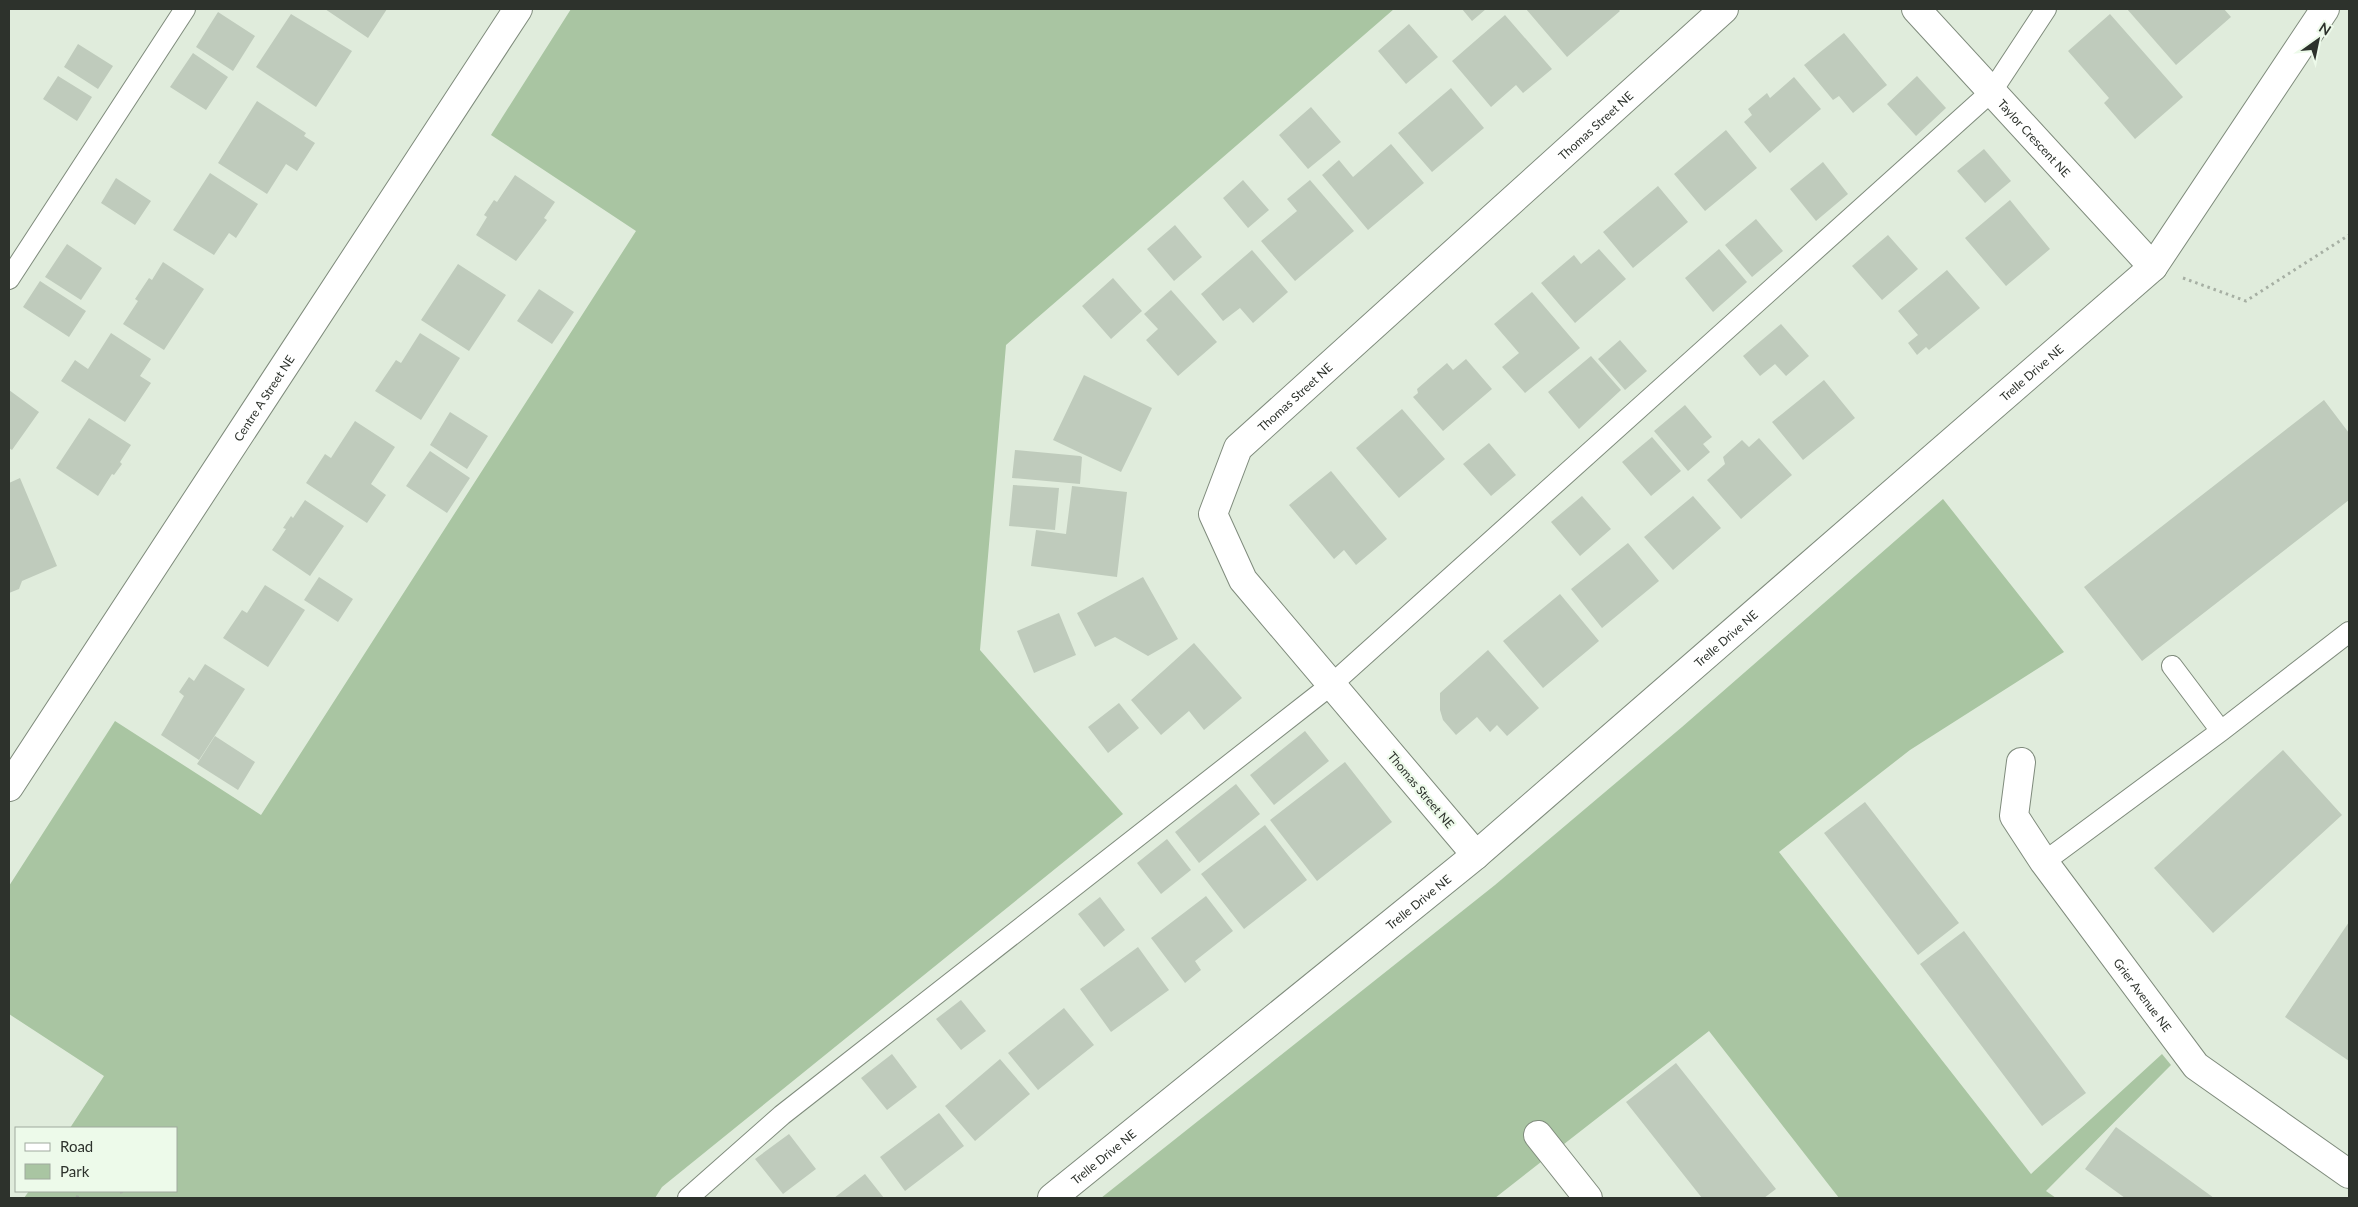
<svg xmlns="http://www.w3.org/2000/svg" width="2358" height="1207" font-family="Lato,sans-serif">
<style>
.green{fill:#a9c5a2}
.building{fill:#bfcbbc}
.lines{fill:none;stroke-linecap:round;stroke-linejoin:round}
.lane-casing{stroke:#7f8b7c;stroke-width:22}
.street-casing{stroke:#7f8b7c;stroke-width:30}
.secondary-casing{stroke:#7f8b7c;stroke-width:30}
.path{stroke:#a6afa3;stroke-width:3;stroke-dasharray:2.5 4;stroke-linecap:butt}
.lane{stroke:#fff;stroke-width:20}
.street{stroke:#fff;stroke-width:28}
.secondary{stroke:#fff;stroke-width:28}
.labels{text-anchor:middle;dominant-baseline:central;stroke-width:4.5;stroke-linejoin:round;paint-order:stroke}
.street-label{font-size:12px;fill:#2d322c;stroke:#edfaea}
</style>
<rect width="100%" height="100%" fill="#e0ecdc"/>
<path class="green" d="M 571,9 L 1394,9 L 1006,345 L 980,650 L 1123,814 L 662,1187 L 655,1198 L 24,1198 L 29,1191 L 176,1191 L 176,1128 L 70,1128 L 104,1076 L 9,1014 L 9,886 L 115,721 L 261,815 L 636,231 L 491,135 Z
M 1943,499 L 2064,652 L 1910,750 L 1779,852 L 2031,1174 L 2162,1054 L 2171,1065 L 2046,1191 L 2056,1198 L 1839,1198 L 1709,1031 L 1495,1198 L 1101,1198 L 1495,885 L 1682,727 Z"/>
<path class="building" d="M 325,9 L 387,9 L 368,38 Z
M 1462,9 L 1486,9 L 1472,21 Z
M 1526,9 L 1618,9 L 1620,11 L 1567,57 Z
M 2127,9 L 2224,9 L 2231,17 L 2176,65 Z
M 218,12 L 255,36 L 233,71 L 196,47 Z
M 291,14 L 352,51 L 316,107 L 256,67 Z
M 2110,14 L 2183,97 L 2135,139 L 2104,103 L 2109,98 L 2068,51 Z
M 1505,15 L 1552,69 L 1523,93 L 1516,85 L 1491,107 L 1452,61 Z
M 1409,24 L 1438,57 L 1406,84 L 1378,51 Z
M 1844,33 L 1887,85 L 1853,113 L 1839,96 L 1833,100 L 1804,65 Z
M 78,44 L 113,66 L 98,89 L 64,67 Z
M 193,53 L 228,77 L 206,110 L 170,87 Z
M 58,76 L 92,97 L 77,121 L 43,99 Z
M 1917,76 L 1946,108 L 1916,136 L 1887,104 Z
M 1794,77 L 1821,109 L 1770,153 L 1744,122 L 1752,115 L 1748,109 L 1767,93 L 1770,98 Z
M 1451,88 L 1484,128 L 1432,172 L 1398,133 Z
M 257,101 L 306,133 L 304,136 L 315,143 L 297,171 L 286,164 L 267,194 L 218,163 Z
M 1311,107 L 1341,142 L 1308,169 L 1279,135 Z
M 1726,130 L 1757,168 L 1705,211 L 1674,174 Z
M 1391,144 L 1424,183 L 1368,230 L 1322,175 L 1339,160 L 1353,177 Z
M 1984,149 L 2011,181 L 1985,203 L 1957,171 Z
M 1823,162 L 1848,194 L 1816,221 L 1790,189 Z
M 210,173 L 258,204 L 236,238 L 229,233 L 214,255 L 173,230 Z
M 515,175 L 555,202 L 544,218 L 547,220 L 516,261 L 476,235 L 487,217 L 484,215 L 494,200 L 497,202 Z
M 116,178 L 151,201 L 135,225 L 101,203 Z
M 1243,180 L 1269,210 L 1248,228 L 1223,198 Z
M 1310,180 L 1354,231 L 1295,281 L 1261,241 L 1297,211 L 1287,199 Z
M 1658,186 L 1688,222 L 1633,268 L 1603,232 Z
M 2010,200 L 2050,249 L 2006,286 L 1965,238 Z
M 1756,219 L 1783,251 L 1752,277 L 1725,245 Z
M 1175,225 L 1202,257 L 1174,281 L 1147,249 Z
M 1888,235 L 1918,269 L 1882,300 L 1852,266 Z
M 67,244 L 102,268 L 81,300 L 45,277 Z
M 1599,249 L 1626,279 L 1575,323 L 1541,283 L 1574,255 L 1581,264 Z
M 1719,249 L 1747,282 L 1713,312 L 1685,278 Z
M 1252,250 L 1288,292 L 1253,323 L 1240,308 L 1223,321 L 1201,294 Z
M 163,262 L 204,289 L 164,350 L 123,324 L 138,301 L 135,299 L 149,278 L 152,280 Z
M 458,264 L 506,295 L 469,351 L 421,320 Z
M 1947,270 L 1980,308 L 1929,350 L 1926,347 L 1917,355 L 1908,343 L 1918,335 L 1898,311 Z
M 1113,278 L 1142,311 L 1111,339 L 1082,306 Z
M 40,281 L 86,311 L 69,337 L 23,307 Z
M 539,289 L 574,312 L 552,344 L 517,321 Z
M 1171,290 L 1217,342 L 1178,376 L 1146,340 L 1158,329 L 1144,314 Z
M 1532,292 L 1580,348 L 1525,393 L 1502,367 L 1519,353 L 1494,324 Z
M 1781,324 L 1809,356 L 1786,376 L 1775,364 L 1760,376 L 1743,356 Z
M 111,333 L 151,359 L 140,376 L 151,383 L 125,422 L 61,381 L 75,360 L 88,369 Z
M 420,333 L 460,358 L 421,420 L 375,391 L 396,360 L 401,363 Z
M 1620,340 L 1647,371 L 1625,390 L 1598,359 Z
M 1591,356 L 1621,390 L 1579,429 L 1548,392 Z
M 1466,359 L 1492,389 L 1443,431 L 1413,397 L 1418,393 L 1417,389 L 1447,363 L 1453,370 Z
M 1084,375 L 1152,408 L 1121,472 L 1053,440 Z
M 1824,380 L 1855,418 L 1803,460 L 1772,422 Z
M 9,390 L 39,412 L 12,450 L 9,448 Z
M 2324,400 L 2349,433 L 2349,500 L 2142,661 L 2084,587 Z
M 1685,405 L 1712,437 L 1703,444 L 1710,452 L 1688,471 L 1654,431 Z
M 1402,409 L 1445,459 L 1399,498 L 1356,448 Z
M 450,412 L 488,436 L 467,469 L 430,445 Z
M 89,418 L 131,445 L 120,462 L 122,464 L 114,475 L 112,474 L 98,496 L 56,468 Z
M 355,421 L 395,447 L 371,484 L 386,495 L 367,523 L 306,483 L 325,454 L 331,458 Z
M 1652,437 L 1681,471 L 1651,496 L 1622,462 Z
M 1759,438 L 1792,475 L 1741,519 L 1707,480 L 1725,464 L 1723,457 L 1742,440 L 1749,447 Z
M 1489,443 L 1516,475 L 1491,496 L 1463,464 Z
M 1015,450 L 1080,456 L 1082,457 L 1080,484 L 1012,478 Z
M 430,451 L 470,478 L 447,513 L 406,486 Z
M 1331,471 L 1387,539 L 1356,565 L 1344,550 L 1334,559 L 1289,505 Z
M 20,478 L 57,566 L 22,581 L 19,589 L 9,593 L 9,483 Z
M 1013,485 L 1059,488 L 1055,530 L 1009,526 Z
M 1072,486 L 1127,492 L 1117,577 L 1031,566 L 1036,530 L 1066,534 Z
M 1582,496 L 1611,529 L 1580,556 L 1551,522 Z
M 1693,496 L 1721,528 L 1673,570 L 1644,537 Z
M 305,500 L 344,526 L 310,576 L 272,550 L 286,529 L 283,528 L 291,516 L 293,518 Z
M 1628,543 L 1659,581 L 1602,628 L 1571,589 Z
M 319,577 L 353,599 L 338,622 L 304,600 Z
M 1143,577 L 1178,639 L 1148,656 L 1115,637 L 1095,647 L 1077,613 Z
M 265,585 L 305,610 L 268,667 L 223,638 L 242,610 L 247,613 Z
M 1560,594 L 1599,641 L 1543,688 L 1503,641 Z
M 1059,613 L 1076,655 L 1034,673 L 1017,631 Z
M 1194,643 L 1242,698 L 1204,730 L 1189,711 L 1161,735 L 1131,700 Z
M 1488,650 L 1539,708 L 1507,736 L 1497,725 L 1490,732 L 1477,717 L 1456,735 L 1443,720 L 1440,710 L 1440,693 Z
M 205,664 L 245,689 L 199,760 L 161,735 L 184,696 L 179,692 L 189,677 L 194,681 Z
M 1119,703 L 1139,728 L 1108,753 L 1088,727 Z
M 1305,731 L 1329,761 L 1274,805 L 1250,775 Z
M 215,736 L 255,762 L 238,790 L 197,764 Z
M 2283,750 L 2342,815 L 2213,933 L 2154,868 Z
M 1345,762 L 1392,822 L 1317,881 L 1270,820 Z
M 1236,784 L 1260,814 L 1199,863 L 1175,832 Z
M 1865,802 L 1959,923 L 1918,955 L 1824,833 Z
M 1265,825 L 1307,880 L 1244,929 L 1201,874 Z
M 1167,839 L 1191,870 L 1161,894 L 1137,863 Z
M 1206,896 L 1233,931 L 1195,961 L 1201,970 L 1185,983 L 1151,938 Z
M 1100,897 L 1125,930 L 1104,947 L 1078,914 Z
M 2349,922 L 2349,1061 L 2285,1017 Z
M 1964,931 L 2086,1093 L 2042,1126 L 1920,964 Z
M 1138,947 L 1169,990 L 1111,1032 L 1080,989 Z
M 961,1000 L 986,1031 L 961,1050 L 936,1019 Z
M 1064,1008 L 1094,1045 L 1038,1090 L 1008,1053 Z
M 892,1054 L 917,1087 L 887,1110 L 861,1078 Z
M 1000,1059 L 1030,1094 L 975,1141 L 945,1106 Z
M 1676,1063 L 1776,1189 L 1764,1198 L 1702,1198 L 1626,1102 Z
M 939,1113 L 964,1146 L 905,1191 L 880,1157 Z
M 2116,1127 L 2214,1198 L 2125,1198 L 2085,1169 Z
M 789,1134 L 816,1169 L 783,1194 L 755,1159 Z
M 865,1174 L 884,1198 L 834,1198 Z"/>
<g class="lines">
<defs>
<path id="lane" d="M 9,279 L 185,9
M 2172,666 L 2221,731
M 2044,862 L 2221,731 L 2349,632
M 688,1198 L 782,1115 L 1331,685 L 1992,91 L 2046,9"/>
<g id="street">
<path id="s1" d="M 1916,9 L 2153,267"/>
<path id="s2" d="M 2021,762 L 2014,816 L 2044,862 L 2196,1066 L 2349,1174"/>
<path id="s3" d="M 9,787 L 518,9"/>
<path id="s4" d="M 1476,855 L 1243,580 L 1213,514 L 1238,448 L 1724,9"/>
<path d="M 1538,1135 L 1588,1198"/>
</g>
<g id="secondary">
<path id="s5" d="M 1052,1198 L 1476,855 L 2153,267 L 2325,9"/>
</g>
</defs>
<use href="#lane" class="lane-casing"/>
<use href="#street" class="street-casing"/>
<use href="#secondary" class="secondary-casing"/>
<path class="path" d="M 2183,278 L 2246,301 L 2349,235
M 121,1191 L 123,1198
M 77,1198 L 79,1191"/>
<use href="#lane" class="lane"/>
<use href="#street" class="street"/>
<use href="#secondary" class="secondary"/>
</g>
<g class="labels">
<g class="street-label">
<text stroke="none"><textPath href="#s4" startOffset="985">Thomas Street NE</textPath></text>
<text stroke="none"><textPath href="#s1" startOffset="175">Taylor Crescent NE</textPath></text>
<text stroke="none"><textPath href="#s5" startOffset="1281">Trelle Drive NE</textPath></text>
<text stroke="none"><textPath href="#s4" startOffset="580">Thomas Street NE</textPath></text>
<text stroke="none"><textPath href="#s3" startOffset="465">Centre A Street NE</textPath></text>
<text stroke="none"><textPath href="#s5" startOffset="876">Trelle Drive NE</textPath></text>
<text transform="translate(1421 790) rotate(50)">Thomas Street NE</text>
<text stroke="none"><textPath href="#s5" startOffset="471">Trelle Drive NE</textPath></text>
<text stroke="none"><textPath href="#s2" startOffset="275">Grier Avenue NE</textPath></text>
<text stroke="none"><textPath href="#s5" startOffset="66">Trelle Drive NE</textPath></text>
</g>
</g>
<rect width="2358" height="1207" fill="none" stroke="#2d322c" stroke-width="20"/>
<rect x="15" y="1127" width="162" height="65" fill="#edfaea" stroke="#a0aa9e"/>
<rect x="25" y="1143" width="25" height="8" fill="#ffffff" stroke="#a0aa9e"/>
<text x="60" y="1152" font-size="15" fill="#2d322c">Road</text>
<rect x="25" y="1164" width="25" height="15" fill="#a9c5a2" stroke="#a0aa9e"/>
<text x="60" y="1177" font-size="15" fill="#2d322c">Park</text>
<g transform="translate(2318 40) rotate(33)" stroke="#edfaea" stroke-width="4" paint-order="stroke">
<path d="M0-4L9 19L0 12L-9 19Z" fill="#2d322c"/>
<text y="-8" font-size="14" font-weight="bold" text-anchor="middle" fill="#2d322c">N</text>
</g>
</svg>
